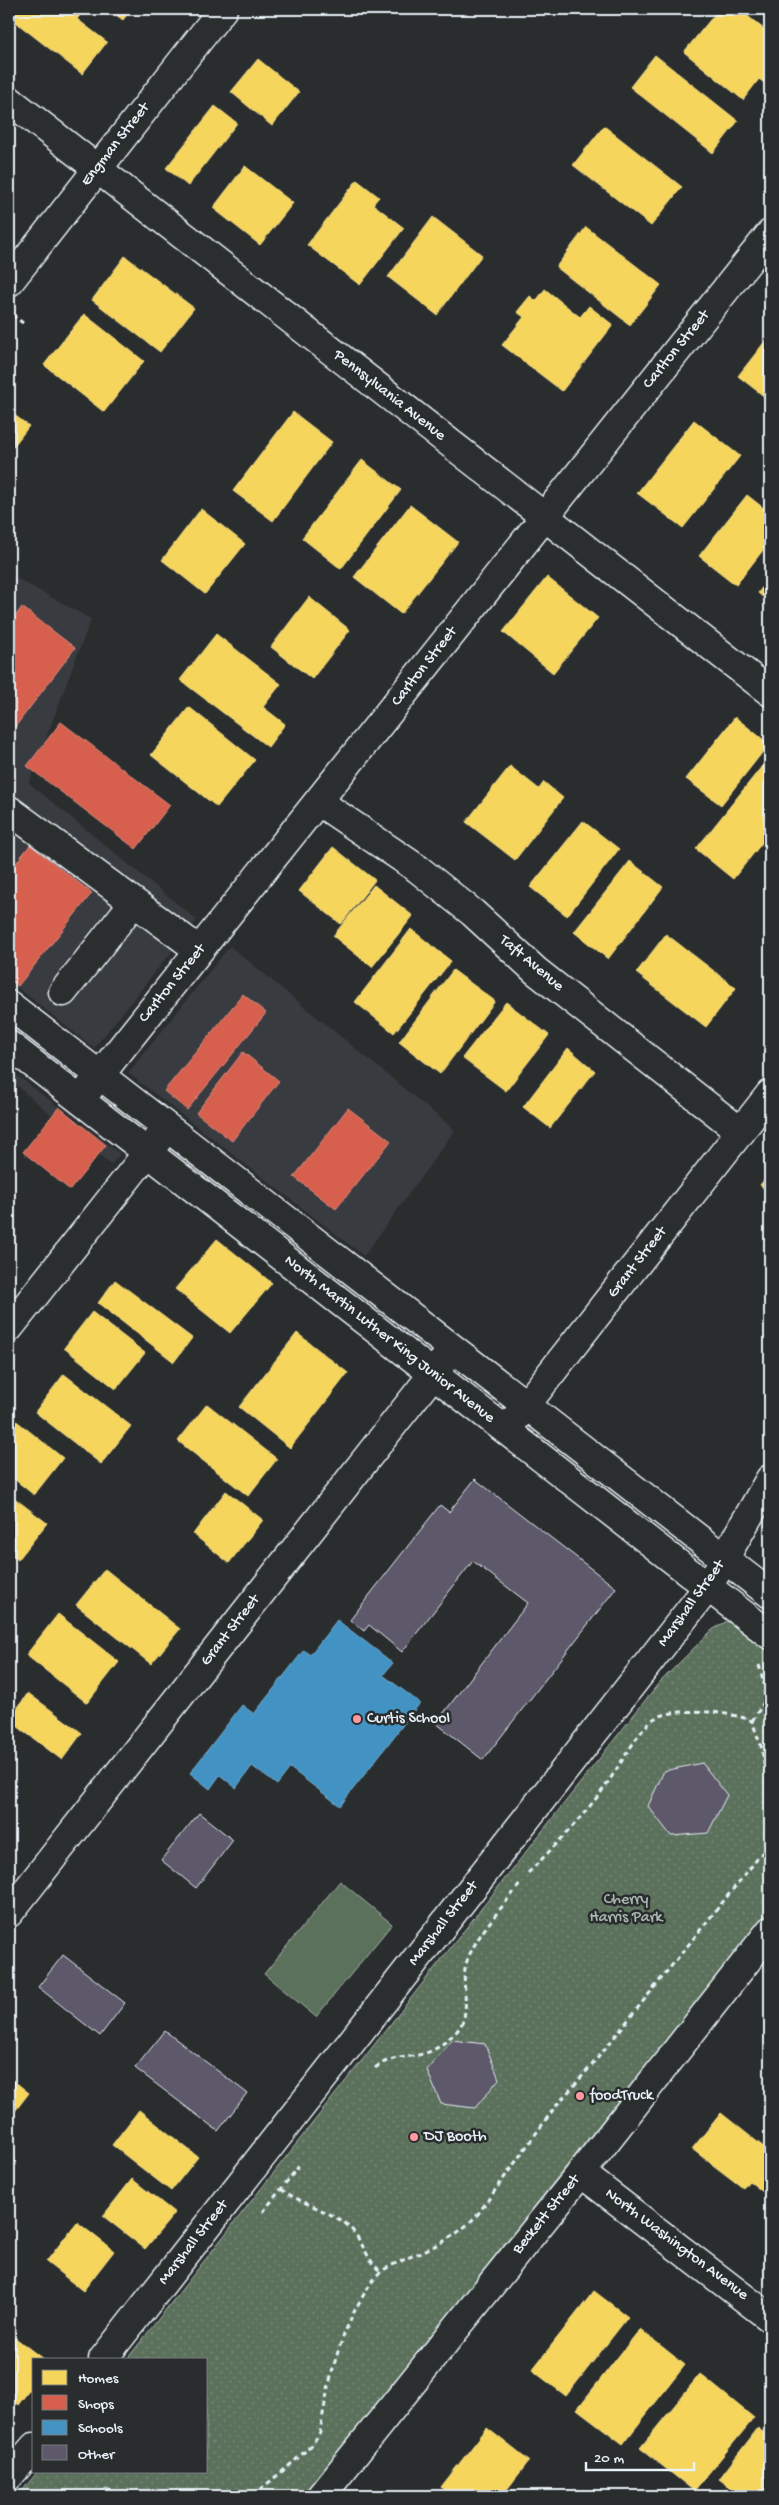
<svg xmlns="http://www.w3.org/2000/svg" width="779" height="2505" font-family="'Gochi Hand',sans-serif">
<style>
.built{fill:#393a40}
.grass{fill:url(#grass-dots);stroke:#a2b1aa}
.pitch{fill:#5b715c;stroke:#a2b1aa}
.homes{fill:#f6d55c;stroke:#f2dd8b}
.shops{fill:#d6604d;stroke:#db8c80}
.schools{fill:#4393c3;stroke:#74afd3}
.building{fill:#5d586a;stroke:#e8f1f8}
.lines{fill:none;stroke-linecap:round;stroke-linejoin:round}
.minor-casing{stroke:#e8f1f8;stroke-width:31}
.path{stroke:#e8f1f8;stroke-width:3;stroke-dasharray:5 4;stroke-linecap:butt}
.minor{stroke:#2a2d2e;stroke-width:28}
.poi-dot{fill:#ff9aa2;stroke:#2a2d2e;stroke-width:2}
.labels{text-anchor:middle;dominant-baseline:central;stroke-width:5;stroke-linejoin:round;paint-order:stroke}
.street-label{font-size:16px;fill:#e8f1f8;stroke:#2a2d2e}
.poi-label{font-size:16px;fill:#e8f1f8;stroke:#2a2d2e;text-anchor:start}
.park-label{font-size:16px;fill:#a9b7b2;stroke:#2a2d2e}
</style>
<defs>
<pattern id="grass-dots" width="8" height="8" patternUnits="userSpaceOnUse" patternTransform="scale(1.25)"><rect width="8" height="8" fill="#5b715c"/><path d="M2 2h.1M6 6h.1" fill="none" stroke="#738674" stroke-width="1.8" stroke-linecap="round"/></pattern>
</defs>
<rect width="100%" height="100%" fill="#2a2d2e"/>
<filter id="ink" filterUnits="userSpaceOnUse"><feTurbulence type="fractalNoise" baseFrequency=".02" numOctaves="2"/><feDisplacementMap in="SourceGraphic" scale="10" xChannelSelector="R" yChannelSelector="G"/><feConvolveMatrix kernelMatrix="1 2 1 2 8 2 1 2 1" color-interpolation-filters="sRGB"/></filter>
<g filter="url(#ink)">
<path class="built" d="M 9,574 L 91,619 L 29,783 L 197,920 L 94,1048 L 9,981 Z
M 230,946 L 455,1130 L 364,1256 L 128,1073 Z
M 9,1069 L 120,1154 L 111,1165 L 9,1079 Z"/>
<path class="grass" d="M 727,1621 L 738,1621 L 770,1643 L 770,1910 L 304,2496 L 18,2496 L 38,2471 L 206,2471 L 206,2359 L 127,2359 L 658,1684 L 712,1630 Z"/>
<path class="pitch" d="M 340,1881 L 392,1924 L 316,2017 L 264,1974 Z"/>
<path class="homes" d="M 9,9 L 85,9 L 77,19 L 107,42 L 82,74 L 9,17 Z
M 108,9 L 131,9 L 123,20 Z
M 719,9 L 739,9 L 770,34 L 770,82 L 767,85 L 759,79 L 743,100 L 684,52 Z
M 655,55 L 738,121 L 713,153 L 630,87 Z
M 258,59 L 299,92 L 272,126 L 231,92 Z
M 215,106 L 237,123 L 188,186 L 166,168 Z
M 604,126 L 682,187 L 651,226 L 573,165 Z
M 245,166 L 293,203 L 260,245 L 213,208 Z
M 357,180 L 379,197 L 373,204 L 404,228 L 360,285 L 307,245 Z
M 433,217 L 482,255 L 437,315 L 388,277 Z
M 586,227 L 661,285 L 630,325 L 556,267 Z
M 125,256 L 194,308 L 160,352 L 92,300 Z
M 545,289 L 580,317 L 589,306 L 613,325 L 562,391 L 502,345 L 524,317 L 517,312 L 530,296 L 536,301 Z
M 84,314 L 144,361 L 104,412 L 44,365 Z
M 770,335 L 770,401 L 738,376 Z
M 9,411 L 29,426 L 9,452 Z
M 293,412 L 332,442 L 273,521 L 233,491 Z
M 694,420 L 740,456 L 683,528 L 637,493 Z
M 362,460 L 401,490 L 341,569 L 302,538 Z
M 747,495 L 770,513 L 770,541 L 736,585 L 699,556 Z
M 410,505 L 458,542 L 401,614 L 354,577 Z
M 201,509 L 245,544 L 205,594 L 162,560 Z
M 547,577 L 598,618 L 553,673 L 503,632 Z
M 770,577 L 770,603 L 758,593 Z
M 309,597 L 350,630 L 312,679 L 271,647 Z
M 216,634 L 281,684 L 263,707 L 285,724 L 268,747 L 180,680 Z
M 189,707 L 255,760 L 217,807 L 151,755 Z
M 735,717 L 769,744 L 721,805 L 686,779 Z
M 767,760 L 770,762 L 770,833 L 733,879 L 696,849 Z
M 510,766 L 539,789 L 544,782 L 563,798 L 515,860 L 466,822 Z
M 583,821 L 619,849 L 567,916 L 530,887 Z
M 333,847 L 375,880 L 341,924 L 299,891 Z
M 630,861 L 663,887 L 608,959 L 574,932 Z
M 374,885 L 413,916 L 372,967 L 333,936 Z
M 411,929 L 451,961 L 394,1033 L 355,1002 Z
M 666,934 L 736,988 L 706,1027 L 636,973 Z
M 453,970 L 495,1001 L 440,1074 L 399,1042 Z
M 506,1002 L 549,1035 L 506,1091 L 462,1058 Z
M 568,1048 L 595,1071 L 550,1128 L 523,1107 Z
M 770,1173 L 770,1193 L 760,1185 Z
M 217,1239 L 272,1283 L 230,1333 L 175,1289 Z
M 115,1280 L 192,1338 L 174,1362 L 98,1303 Z
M 92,1312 L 145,1353 L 116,1389 L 64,1348 Z
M 297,1333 L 348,1373 L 290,1448 L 239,1407 Z
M 64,1374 L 131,1426 L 101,1464 L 35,1412 Z
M 207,1404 L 277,1459 L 248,1496 L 178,1441 Z
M 9,1415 L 63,1458 L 34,1495 L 9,1475 Z
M 226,1491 L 263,1520 L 229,1563 L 193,1534 Z
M 9,1494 L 47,1523 L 18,1560 L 9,1553 Z
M 105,1569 L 180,1629 L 151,1664 L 76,1605 Z
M 58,1614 L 119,1662 L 87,1703 L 26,1655 Z
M 28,1693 L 82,1733 L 62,1760 L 9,1720 Z
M 9,2077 L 29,2093 L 9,2119 Z
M 139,2110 L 198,2157 L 171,2191 L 112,2145 Z
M 721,2113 L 765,2148 L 770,2142 L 770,2184 L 763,2192 L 749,2181 L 743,2188 L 692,2149 Z
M 132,2179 L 175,2213 L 145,2249 L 103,2216 Z
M 77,2222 L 114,2251 L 83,2291 L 46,2262 Z
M 594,2291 L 628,2317 L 566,2396 L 532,2370 Z
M 640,2329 L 685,2365 L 623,2444 L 577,2409 Z
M 9,2333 L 43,2359 L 34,2359 L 34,2384 L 18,2405 L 9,2397 Z
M 700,2374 L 754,2418 L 694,2491 L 640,2448 Z
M 487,2428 L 529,2461 L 502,2496 L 453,2496 L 441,2487 Z
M 758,2428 L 770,2438 L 770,2496 L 742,2496 L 719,2479 Z"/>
<path class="shops" d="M 22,607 L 75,648 L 9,735 L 9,625 Z
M 61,722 L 170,805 L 136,849 L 27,766 Z
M 30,845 L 92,893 L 18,986 L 9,979 L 9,872 Z
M 243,994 L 266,1013 L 187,1110 L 164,1091 Z
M 243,1052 L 279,1081 L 232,1141 L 196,1113 Z
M 59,1107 L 106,1145 L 70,1190 L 23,1152 Z
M 348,1108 L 391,1141 L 336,1209 L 294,1177 Z"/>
<path class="schools" d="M 337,1620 L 393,1663 L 383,1675 L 420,1703 L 340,1806 L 290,1768 L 277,1785 L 252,1766 L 236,1788 L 220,1775 L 210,1789 L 190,1773 L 242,1705 L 254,1714 L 304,1650 L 310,1655 Z"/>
<path class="building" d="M 475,1479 L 616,1588 L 483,1760 L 436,1723 L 528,1603 L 473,1561 L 402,1652 L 369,1625 L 364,1631 L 350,1620 L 440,1505 L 449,1512 Z
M 702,1763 L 727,1795 L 708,1833 L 671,1836 L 648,1806 L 664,1771 Z
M 199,1813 L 233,1840 L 196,1888 L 161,1860 Z
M 63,1955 L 125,2003 L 100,2036 L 38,1987 Z
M 165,2031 L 247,2093 L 218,2131 L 135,2068 Z
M 452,2040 L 485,2044 L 499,2079 L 475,2108 L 441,2104 L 427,2070 Z
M 106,2488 L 125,2496 L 96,2496 Z"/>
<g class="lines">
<defs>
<path id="minor" d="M 9,100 L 770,692
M 9,282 L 223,9
M 319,802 L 418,869 L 473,913 L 536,971 L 741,1132
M 9,810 L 199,950
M 63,992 L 134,902
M 9,1005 L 770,1594
M 9,1045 L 770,1635
M 80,1100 L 770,234
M 9,1328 L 159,1138
M 515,1419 L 770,1094
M 9,1913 L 444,1360
M 581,2173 L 770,2318
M 103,2359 L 708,1587 L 770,1479
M 9,2476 L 34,2447
M 321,2496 L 581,2173 L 770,1931"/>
</defs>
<use href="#minor" class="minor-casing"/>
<path class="path" d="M 12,315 L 23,323
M 759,1665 L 764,1683 L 770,1689
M 752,1721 L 770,1693
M 528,1873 C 555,1846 581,1819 604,1788 C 615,1773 640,1729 652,1720 C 672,1706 731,1711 752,1721 L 762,1749 L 770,1803
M 375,2068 C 391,2055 407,2059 426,2053 C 438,2049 448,2040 457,2031 C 473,2013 460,1984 466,1964 C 474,1937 503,1907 520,1884
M 281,2189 C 301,2204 326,2209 346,2224 C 362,2237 365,2258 380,2271
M 263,2212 L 299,2166
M 254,2496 C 272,2477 309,2454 320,2432 C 328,2382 339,2333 366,2291 C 371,2284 376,2274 383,2270 C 421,2249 446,2248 478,2214 L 555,2107 L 592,2065 L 770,1843"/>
<use href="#minor" class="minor"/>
</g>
</g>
<g class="poi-dot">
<circle cx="357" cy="1719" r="5"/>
<circle cx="580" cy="2096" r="5"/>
<circle cx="414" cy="2137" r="5"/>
</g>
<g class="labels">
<g class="street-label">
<text transform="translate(116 145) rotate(-52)">Engman Street</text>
<text transform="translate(677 350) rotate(-51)">Carlton Street</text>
<text transform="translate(389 396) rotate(38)">Pennsylvania Avenue</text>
<text transform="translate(425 667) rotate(-52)">Carlton Street</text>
<text transform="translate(531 964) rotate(40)">Taft Avenue</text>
<text transform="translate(173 984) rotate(-51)">Carlton Street</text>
<text transform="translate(638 1263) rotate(-52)">Grant Street</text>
<text transform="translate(389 1340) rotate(38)">North Martin Luther King Junior Avenue</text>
<text transform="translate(692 1604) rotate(-54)">Marshall Street</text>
<text transform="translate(231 1631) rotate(-52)">Grant Street</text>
<text transform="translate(444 1924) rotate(-52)">Marshall Street</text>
<text transform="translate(547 2215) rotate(-51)">Beckett Street</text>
<text transform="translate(194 2243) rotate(-52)">Marshall Street</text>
<text transform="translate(676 2245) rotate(37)">North Washington Avenue</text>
</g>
<g class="poi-label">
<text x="367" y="1719">Curtis School</text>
<text x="590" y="2096">foodTruck</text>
<text x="424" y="2137">DJ Booth</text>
</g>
<g class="park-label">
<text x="626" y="1900">Cherry<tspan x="626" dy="18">Harris Park</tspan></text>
</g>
</g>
<rect width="779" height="2505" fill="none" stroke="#2a2d2e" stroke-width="30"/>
<rect x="15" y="15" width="749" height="2475" fill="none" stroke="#e8f1f8" stroke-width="2" filter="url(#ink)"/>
<rect x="32" y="2358" width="175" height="115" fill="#2a2d2e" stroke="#767b7f"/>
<rect x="42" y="2370" width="25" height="15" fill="#f6d55c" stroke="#767b7f"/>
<text x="78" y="2382" font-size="15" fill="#e8f1f8">Homes</text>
<rect x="42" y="2395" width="25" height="15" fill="#d6604d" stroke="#767b7f"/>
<text x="78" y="2408" font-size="15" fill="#e8f1f8">Shops</text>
<rect x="42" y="2420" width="25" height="15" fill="#4393c3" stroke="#767b7f"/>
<text x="78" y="2432" font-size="15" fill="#e8f1f8">Schools</text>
<rect x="42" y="2445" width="25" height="15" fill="#5d586a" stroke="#767b7f"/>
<text x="78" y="2458" font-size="15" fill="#e8f1f8">Other</text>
<path d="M586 2462v8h108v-8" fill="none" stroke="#e8f1f8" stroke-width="2.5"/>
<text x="594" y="2462" font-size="15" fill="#e8f1f8" stroke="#2a2d2e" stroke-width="4" paint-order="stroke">20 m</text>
</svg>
